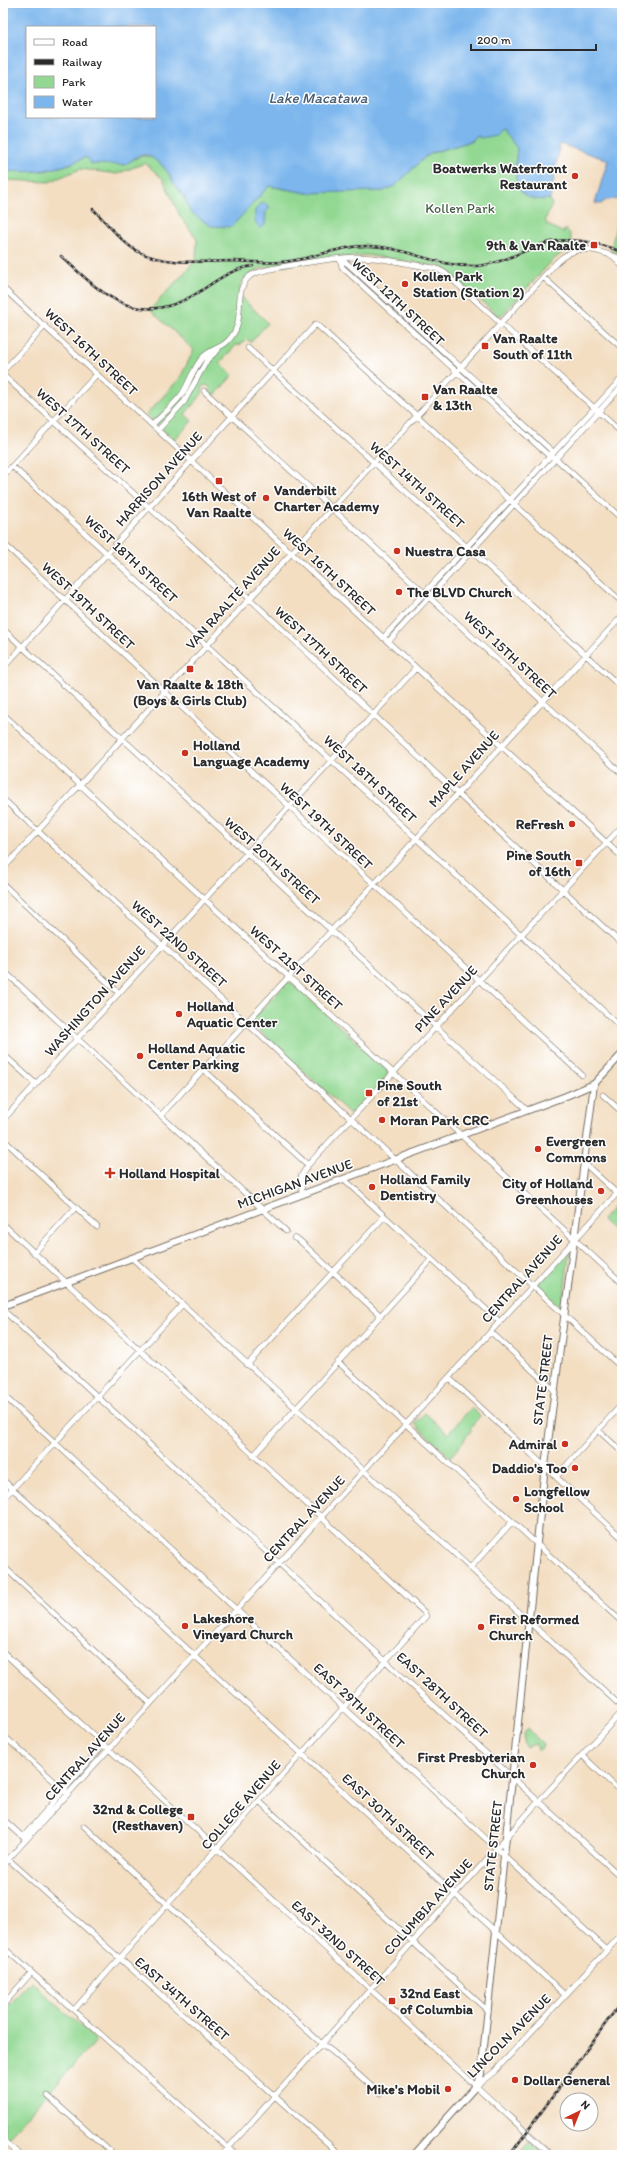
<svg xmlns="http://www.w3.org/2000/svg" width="625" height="2158" font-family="Itim,sans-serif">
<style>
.green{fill:#92d892;stroke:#5e825e}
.water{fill:#7cb6ed;stroke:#54708c;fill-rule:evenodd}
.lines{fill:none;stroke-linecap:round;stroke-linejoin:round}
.minor-casing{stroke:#716a60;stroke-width:6}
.major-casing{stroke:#716a60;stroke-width:8}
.minor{stroke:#fff;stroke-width:5}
.major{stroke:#fff;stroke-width:6}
.rail-casing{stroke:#2b2b2b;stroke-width:2.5}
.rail{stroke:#fff;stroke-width:1;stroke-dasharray:3;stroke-linecap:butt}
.poi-dot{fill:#c8321e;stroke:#fff;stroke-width:1.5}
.labels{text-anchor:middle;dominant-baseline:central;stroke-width:3;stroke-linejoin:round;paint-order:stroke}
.poi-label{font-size:14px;font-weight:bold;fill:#2b2b2b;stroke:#fff;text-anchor:start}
.park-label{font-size:14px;fill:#4a5f4a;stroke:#fff}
.street-label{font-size:14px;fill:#2b2b2b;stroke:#fff}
.water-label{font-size:15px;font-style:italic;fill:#475c6f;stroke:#fff}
</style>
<rect width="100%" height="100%" fill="#fff"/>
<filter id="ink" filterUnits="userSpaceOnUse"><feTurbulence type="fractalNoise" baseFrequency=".025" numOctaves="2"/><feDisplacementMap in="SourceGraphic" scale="8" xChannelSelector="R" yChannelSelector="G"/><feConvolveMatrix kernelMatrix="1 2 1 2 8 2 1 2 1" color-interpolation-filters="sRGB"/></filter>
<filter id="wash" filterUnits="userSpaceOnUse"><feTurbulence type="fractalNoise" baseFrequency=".012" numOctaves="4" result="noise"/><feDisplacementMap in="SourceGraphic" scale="16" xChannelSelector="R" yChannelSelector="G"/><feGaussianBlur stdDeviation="0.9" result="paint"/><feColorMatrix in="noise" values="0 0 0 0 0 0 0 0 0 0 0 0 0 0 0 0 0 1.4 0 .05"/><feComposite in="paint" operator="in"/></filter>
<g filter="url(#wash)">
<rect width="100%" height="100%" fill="#f3dec2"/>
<path class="green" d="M 500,129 L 503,129 L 517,148 C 514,177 512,204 550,199 L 552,205 L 545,220 L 547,222 L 546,224 L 564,233 L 564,230 L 566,230 L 569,232 L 571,238 L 570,247 L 554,259 L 502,315 L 497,315 L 443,267 L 366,255 L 261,268 L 244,279 L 240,286 L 239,295 L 268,323 L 251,342 L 246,339 L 240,345 L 236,345 L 220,363 L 233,375 L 214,396 L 211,393 L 210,387 L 206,385 L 203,386 L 202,394 L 185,414 L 192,421 L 174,440 L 146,415 L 180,378 L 194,350 L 150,310 L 196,260 L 197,239 L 180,216 L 163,179 L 145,163 L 117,174 L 80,169 L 49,182 L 3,180 L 3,171 L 45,171 L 70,164 L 86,156 L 125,165 C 158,137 171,182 188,203 C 193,210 222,222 231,227 L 269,186 L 307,193 L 398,183 L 425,157 L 434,152 L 472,141 L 476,136 Z
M 622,194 L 622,256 L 611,250 Z
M 287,982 L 292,983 L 388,1071 L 387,1076 L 354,1112 L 349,1113 L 252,1024 L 253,1019 Z
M 618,1202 L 622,1206 L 622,1238 L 602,1220 Z
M 570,1249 L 562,1308 L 537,1285 Z
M 471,1408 L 480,1416 L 470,1428 L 472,1430 L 464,1439 L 465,1440 L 450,1457 L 415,1424 L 425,1413 L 448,1434 Z
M 528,1728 L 543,1745 L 542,1748 L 538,1750 L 536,1744 L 526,1747 C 523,1740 522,1734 528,1728 Z
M 31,1981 L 96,2040 L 3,2143 L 3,2012 Z
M 528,2141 L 544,2155 L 519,2155 Z"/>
<path class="water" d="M 3,3 L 622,3 L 622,194 L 620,199 L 606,200 L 601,204 L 595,203 L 608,160 L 560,144 L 550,199 C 512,204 514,177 517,148 L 502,129 L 500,129 L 496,135 L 481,138 L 476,136 L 472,141 L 434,152 L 425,157 L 396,185 L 384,191 L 307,193 L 269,186 L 231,227 L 211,226 L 190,212 L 184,196 L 175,186 L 170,175 L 161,164 L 148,155 L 139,155 L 125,165 L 91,164 L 86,157 C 56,171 36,173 3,171 ZM 27,27 L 155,27 L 155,117 L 27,117 Z
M 265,203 L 270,207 L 266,212 L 265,225 L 260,229 L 255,221 L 255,210 L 261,204 Z"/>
</g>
<g filter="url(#ink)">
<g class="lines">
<defs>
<path id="minor" d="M 613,256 L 622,266
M 340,259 L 348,264 L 551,450 L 552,455 L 622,519
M 340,259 L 342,267 L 547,454 L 552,455
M 543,277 L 622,348
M 3,288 L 622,857
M 248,348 L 622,688
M 3,371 L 45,326
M 3,375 L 249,598 L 458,794 L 622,944
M 204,391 L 622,774
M 152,425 C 162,415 174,405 182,394 C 190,382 193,368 203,357 C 214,346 226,349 235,331 C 244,314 233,290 250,276 C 259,268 341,257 357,257 C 383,257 409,265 435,268 L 445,273 L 622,433
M 158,430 L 184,402 L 207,360 L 218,350
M 12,466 L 622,1028
M 3,476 L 97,374
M 3,543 L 582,1075
M 3,629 L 527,1110
M 383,638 L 622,378
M 388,642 L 622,386
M 3,668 L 316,324 L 622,602
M 3,714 L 622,1283
M 3,799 L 622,1368
M 3,869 L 557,262 C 579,241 596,250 622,259
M 3,884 L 119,993
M 3,970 L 286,1231
M 3,1054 L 36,1084
M 203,1069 L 308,1165
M 603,1095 L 622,1112
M 161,1115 L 622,616
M 3,1120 L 416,668
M 3,1139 L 97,1227
M 584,1163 L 622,1198
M 344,1179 L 500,1322
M 302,1194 L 301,1176 L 308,1165 L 622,826
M 3,1224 L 424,1612 L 426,1616 L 259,1801 L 74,2010
M 294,1238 L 299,1240 L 381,1316
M 34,1253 L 76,1207
M 132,1258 L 622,1707
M 3,1310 L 622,1878
M 491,1332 L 554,1390
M 338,1362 L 622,1622
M 247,1365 L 384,1217
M 449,1378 L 622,1538
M 3,1395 L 607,1950
M 598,1430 L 622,1452
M 253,1456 L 431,1260
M 556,1477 L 622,1404
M 3,1480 L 565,1995
M 3,1499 L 182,1305
M 3,1566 L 150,1703
M 470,1568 L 512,1522
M 3,1652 L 551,2155
M 3,1735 L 66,1792
M 582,1755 L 622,1793
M 259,1801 L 488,2011
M 3,1819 L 24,1838
M 84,1826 L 168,1905 L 322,2044 L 333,2052 L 380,2094
M 23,1837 L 104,1744
M 8,1859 L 341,2155
M 3,1865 L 622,1188
M 3,1947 L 236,2155
M 3,2005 L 31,1973
M 476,2086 L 494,2072 L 622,1934
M 48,2096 L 114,2155
M 7,2144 L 20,2155
M 222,2155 L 539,1801 L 622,1712"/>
<path id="major" d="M 3,1306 L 566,1096 L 594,1084 L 622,1054
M 414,2155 L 476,2086 L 481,2074 L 545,1466 L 594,1084"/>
</defs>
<use href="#minor" class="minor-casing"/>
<use href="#major" class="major-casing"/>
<use href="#minor" class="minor"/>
<use href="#major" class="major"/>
<defs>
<path id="rail" d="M 93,209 C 106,222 124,245 139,252 C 167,266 205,261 235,261 C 255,262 276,264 296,260 C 320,256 341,246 367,246 C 404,246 438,268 477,266 C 499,264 517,254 537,246 C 566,235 594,241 622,252
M 61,256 C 105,297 138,330 199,292 C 216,281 233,268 253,266
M 510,2155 L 622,2001"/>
</defs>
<use href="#rail" class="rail-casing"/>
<use href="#rail" class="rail"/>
</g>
</g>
<g class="poi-dot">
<circle cx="575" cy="176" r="4"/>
<rect x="590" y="241" width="8" height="8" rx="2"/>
<circle cx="405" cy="284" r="4"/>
<rect x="481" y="342" width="8" height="8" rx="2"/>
<rect x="421" y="393" width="8" height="8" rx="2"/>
<rect x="215" y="477" width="8" height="8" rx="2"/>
<circle cx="266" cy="498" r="4"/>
<circle cx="397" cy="551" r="4"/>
<circle cx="399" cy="592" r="4"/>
<rect x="186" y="665" width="8" height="8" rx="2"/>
<circle cx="185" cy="753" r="4"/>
<circle cx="572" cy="824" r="4"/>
<rect x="575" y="859" width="8" height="8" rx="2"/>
<circle cx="179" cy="1014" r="4"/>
<circle cx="140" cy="1056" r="4"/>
<rect x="365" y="1089" width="8" height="8" rx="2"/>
<circle cx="382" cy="1120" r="4"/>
<circle cx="538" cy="1149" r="4"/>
<path d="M108 1167h4v4h4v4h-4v4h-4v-4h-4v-4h4z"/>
<circle cx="372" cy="1187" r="4"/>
<circle cx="601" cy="1191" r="4"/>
<circle cx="565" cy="1444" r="4"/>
<circle cx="575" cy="1468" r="4"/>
<circle cx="516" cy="1499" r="4"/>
<circle cx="185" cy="1626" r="4"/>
<circle cx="481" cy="1627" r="4"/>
<circle cx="533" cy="1765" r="4"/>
<rect x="187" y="1813" width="8" height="8" rx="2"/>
<rect x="388" y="1997" width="8" height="8" rx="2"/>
<circle cx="515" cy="2080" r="4"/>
<circle cx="448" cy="2089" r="4"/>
</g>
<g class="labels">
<g class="poi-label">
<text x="567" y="168" text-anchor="end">Boatwerks Waterfront<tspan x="567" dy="16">Restaurant</tspan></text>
<text x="586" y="245" text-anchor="end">9th &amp; Van Raalte</text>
<text x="413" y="276">Kollen Park<tspan x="413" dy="16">Station (Station 2)</tspan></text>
<text x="493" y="338">Van Raalte<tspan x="493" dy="16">South of 11th</tspan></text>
<text x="433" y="389">Van Raalte<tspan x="433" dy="16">&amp; 13th</tspan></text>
<text x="274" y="490">Vanderbilt<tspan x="274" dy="16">Charter Academy</tspan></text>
<text x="219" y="496" text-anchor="middle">16th West of<tspan x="219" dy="16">Van Raalte</tspan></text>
<text x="405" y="551">Nuestra Casa</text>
<text x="407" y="592">The BLVD Church</text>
<text x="190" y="684" text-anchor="middle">Van Raalte &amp; 18th<tspan x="190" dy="16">(Boys &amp; Girls Club)</tspan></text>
<text x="193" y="745">Holland<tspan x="193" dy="16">Language Academy</tspan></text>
<text x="564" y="824" text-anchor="end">ReFresh</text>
<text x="571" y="855" text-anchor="end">Pine South<tspan x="571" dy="16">of 16th</tspan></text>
<text x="187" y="1006">Holland<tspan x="187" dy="16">Aquatic Center</tspan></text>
<text x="148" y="1048">Holland Aquatic<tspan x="148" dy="16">Center Parking</tspan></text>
<text x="377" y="1085">Pine South<tspan x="377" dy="16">of 21st</tspan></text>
<text x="390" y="1120">Moran Park CRC</text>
<text x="546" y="1141">Evergreen<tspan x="546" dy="16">Commons</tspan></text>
<text x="119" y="1173">Holland Hospital</text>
<text x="380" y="1179">Holland Family<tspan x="380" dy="16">Dentistry</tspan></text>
<text x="593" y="1183" text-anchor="end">City of Holland<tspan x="593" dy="16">Greenhouses</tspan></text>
<text x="557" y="1444" text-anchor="end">Admiral</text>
<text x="567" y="1468" text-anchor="end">Daddio's Too</text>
<text x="524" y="1491">Longfellow<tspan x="524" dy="16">School</tspan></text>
<text x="193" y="1618">Lakeshore<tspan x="193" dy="16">Vineyard Church</tspan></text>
<text x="489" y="1619">First Reformed<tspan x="489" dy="16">Church</tspan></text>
<text x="525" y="1757" text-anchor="end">First Presbyterian<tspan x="525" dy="16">Church</tspan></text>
<text x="183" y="1809" text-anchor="end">32nd &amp; College<tspan x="183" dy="16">(Resthaven)</tspan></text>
<text x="400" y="1993">32nd East<tspan x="400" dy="16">of Columbia</tspan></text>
<text x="523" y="2080">Dollar General</text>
<text x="440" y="2089" text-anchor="end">Mike's Mobil</text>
</g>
<g class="park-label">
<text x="460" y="208">Kollen Park</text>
</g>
<g class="street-label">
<text transform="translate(398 302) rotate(43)">WEST 12TH STREET</text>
<text transform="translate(91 352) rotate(43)">WEST 16TH STREET</text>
<text transform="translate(83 431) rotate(42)">WEST 17TH STREET</text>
<text transform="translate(159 479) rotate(-48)">HARRISON AVENUE</text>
<text transform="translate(417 485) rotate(42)">WEST 14TH STREET</text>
<text transform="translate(131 559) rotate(43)">WEST 18TH STREET</text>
<text transform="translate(329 572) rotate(43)">WEST 16TH STREET</text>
<text transform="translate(233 598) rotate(-48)">VAN RAALTE AVENUE</text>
<text transform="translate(88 606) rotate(43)">WEST 19TH STREET</text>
<text transform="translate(321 650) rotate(43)">WEST 17TH STREET</text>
<text transform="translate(510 655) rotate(43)">WEST 15TH STREET</text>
<text transform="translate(464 769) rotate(-48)">MAPLE AVENUE</text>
<text transform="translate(370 779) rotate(43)">WEST 18TH STREET</text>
<text transform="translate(326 826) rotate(43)">WEST 19TH STREET</text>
<text transform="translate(272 861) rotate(42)">WEST 20TH STREET</text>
<text transform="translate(179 944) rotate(42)">WEST 22ND STREET</text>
<text transform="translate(296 968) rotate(42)">WEST 21ST STREET</text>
<text transform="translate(446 999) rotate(-47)">PINE AVENUE</text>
<text transform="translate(95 1001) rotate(-48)">WASHINGTON AVENUE</text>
<text transform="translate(295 1184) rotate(-20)">MICHIGAN AVENUE</text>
<text transform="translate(522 1279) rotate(-48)">CENTRAL AVENUE</text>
<text transform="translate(543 1380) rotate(-83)">STATE STREET</text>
<text transform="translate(304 1519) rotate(-47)">CENTRAL AVENUE</text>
<text transform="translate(442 1695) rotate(43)">EAST 28TH STREET</text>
<text transform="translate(359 1706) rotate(43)">EAST 29TH STREET</text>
<text transform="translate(85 1757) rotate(-48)">CENTRAL AVENUE</text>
<text transform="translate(241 1805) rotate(-49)">COLLEGE AVENUE</text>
<text transform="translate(388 1817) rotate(43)">EAST 30TH STREET</text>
<text transform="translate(493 1846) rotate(-84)">STATE STREET</text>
<text transform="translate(428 1907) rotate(-48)">COLUMBIA AVENUE</text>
<text transform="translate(338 1943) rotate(42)">EAST 32ND STREET</text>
<text transform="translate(182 1999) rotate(41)">EAST 34TH STREET</text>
<text transform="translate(509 2036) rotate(-45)">LINCOLN AVENUE</text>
</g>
<g class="water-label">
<text x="318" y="98">Lake Macatawa</text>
</g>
</g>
<rect width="625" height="2158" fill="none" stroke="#fff" stroke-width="16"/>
<rect x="26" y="26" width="130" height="92" fill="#ffffff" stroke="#aaaaaa"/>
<rect x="34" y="39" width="20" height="6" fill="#ffffff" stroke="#aaaaaa"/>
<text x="62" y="46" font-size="12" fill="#2b2b2b">Road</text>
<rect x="34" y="59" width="20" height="6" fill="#2b2b2b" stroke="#aaaaaa"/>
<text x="62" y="66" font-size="12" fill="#2b2b2b">Railway</text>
<rect x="34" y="76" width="20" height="12" fill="#92d892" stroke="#aaaaaa"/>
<text x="62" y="86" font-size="12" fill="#2b2b2b">Park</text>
<rect x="34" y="96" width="20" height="12" fill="#7cb6ed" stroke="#aaaaaa"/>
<text x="62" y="106" font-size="12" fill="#2b2b2b">Water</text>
<g transform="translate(579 2112) rotate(43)"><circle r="19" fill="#ffffff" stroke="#aaaaaa"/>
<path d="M0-3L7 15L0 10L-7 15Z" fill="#c8321e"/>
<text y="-6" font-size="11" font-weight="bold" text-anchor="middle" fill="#2b2b2b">N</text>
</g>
<path d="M471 44v6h125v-6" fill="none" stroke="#2b2b2b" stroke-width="2"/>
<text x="477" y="44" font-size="12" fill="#2b2b2b" stroke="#ffffff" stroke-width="3" paint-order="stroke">200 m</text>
</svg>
